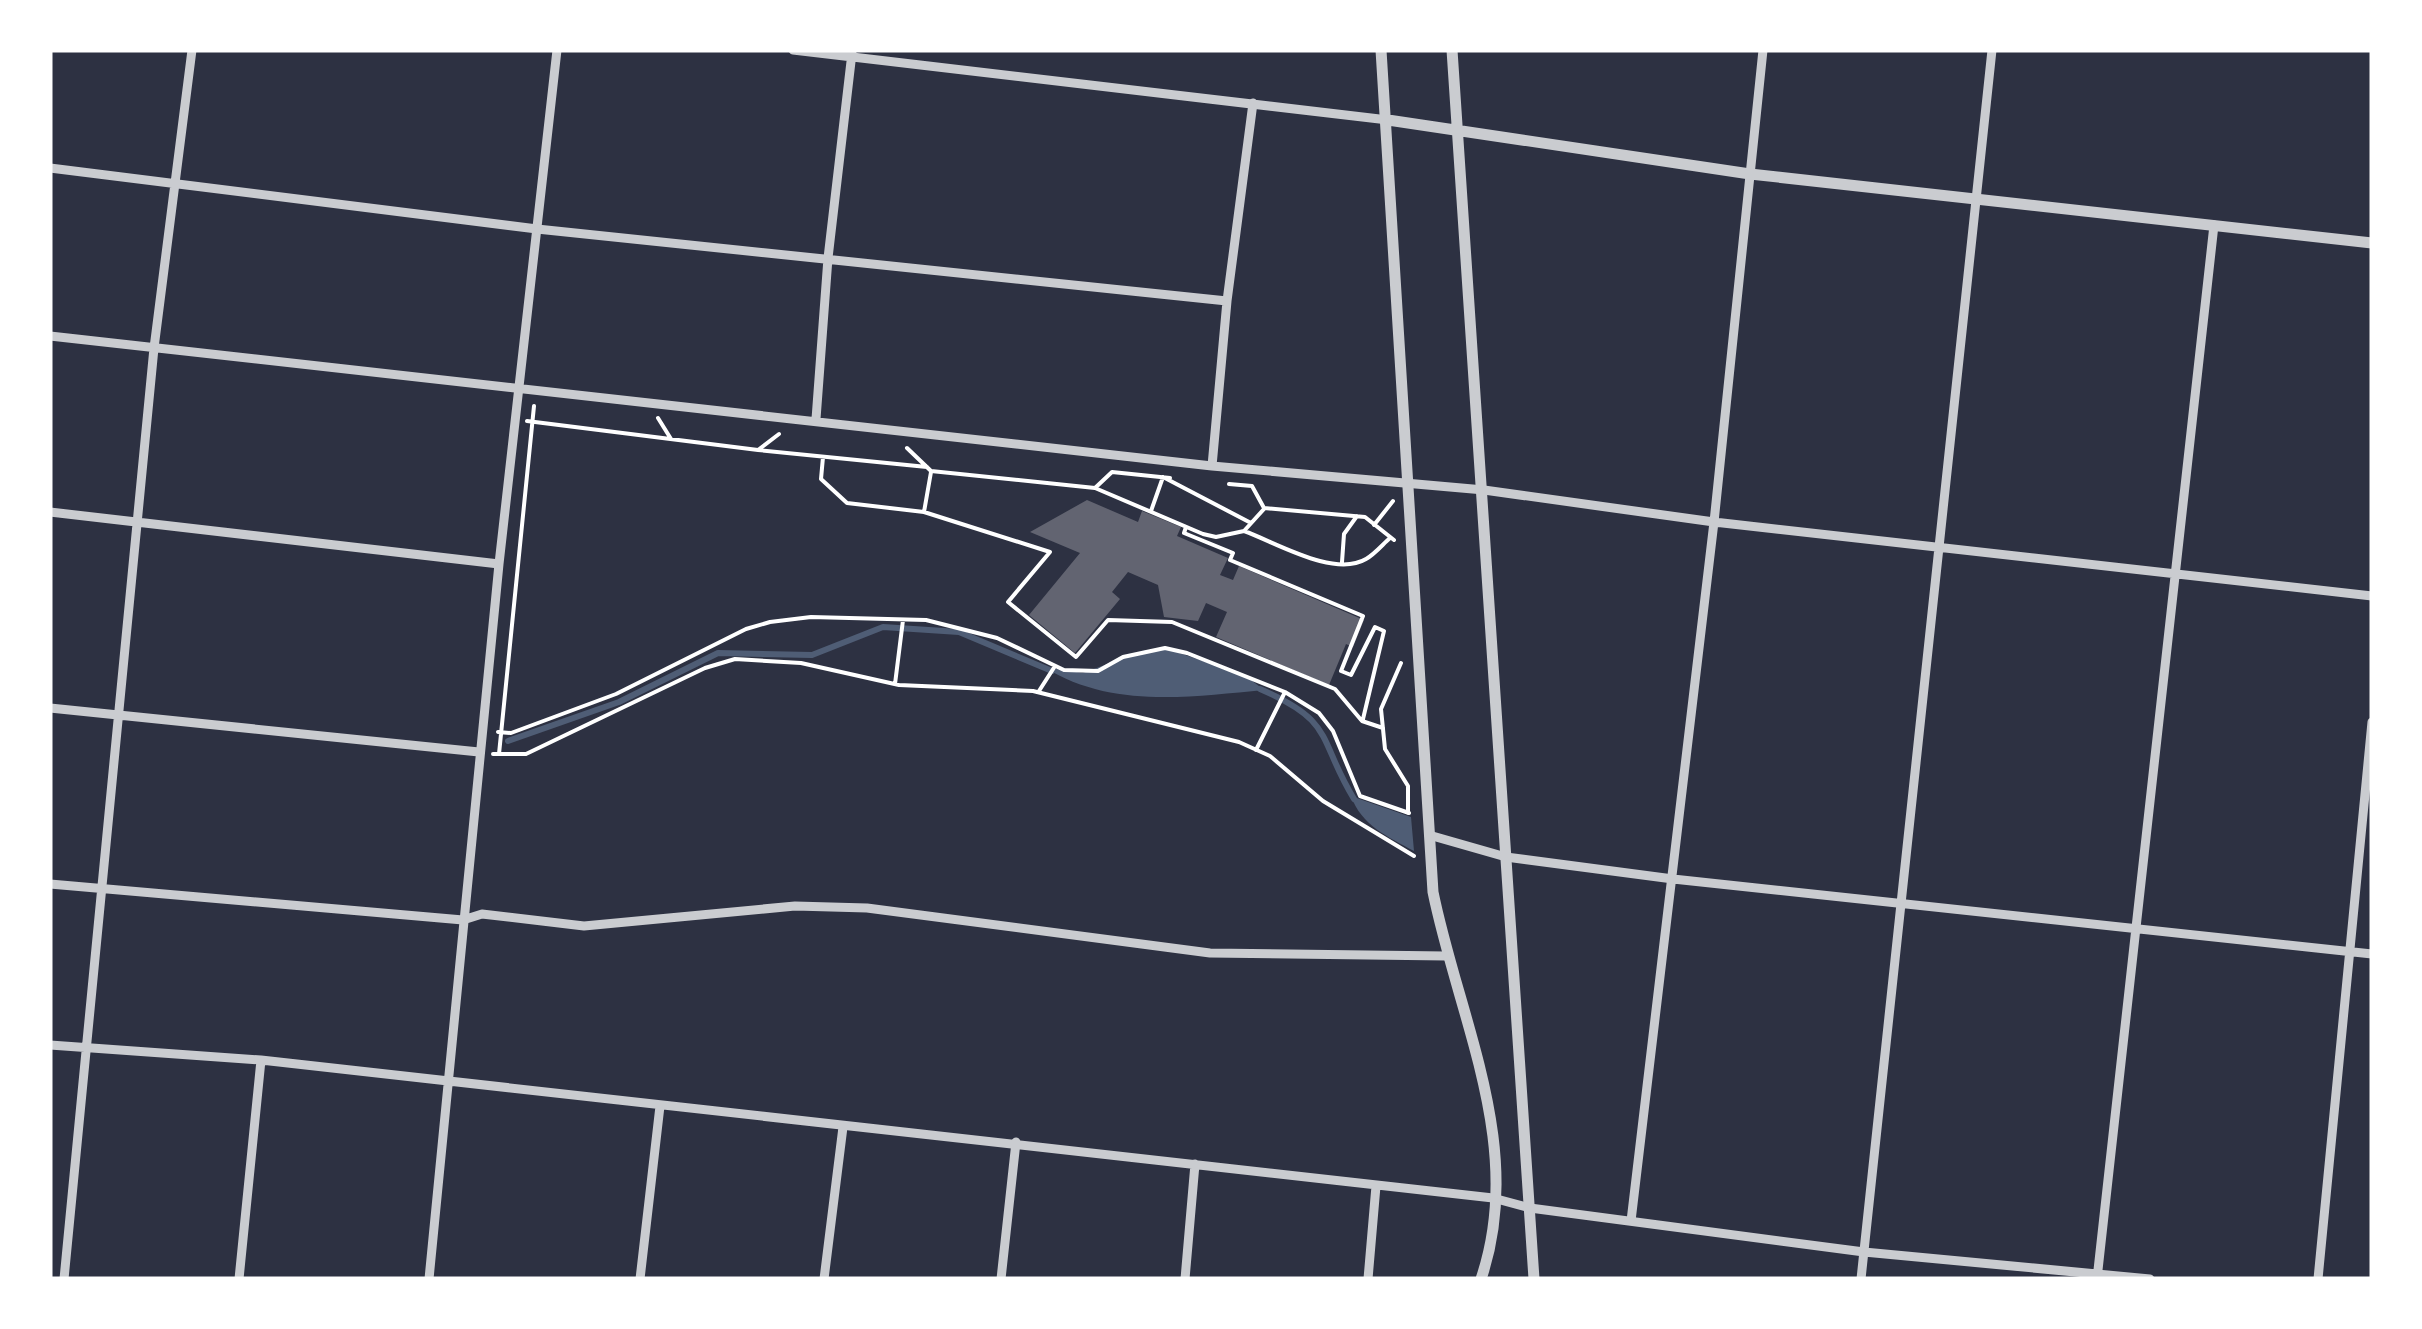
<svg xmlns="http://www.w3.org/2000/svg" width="2422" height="1329" font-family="'Open Sans',sans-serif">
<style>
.water{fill:#4f5d75}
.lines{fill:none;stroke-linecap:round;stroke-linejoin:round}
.stream{stroke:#4f5d75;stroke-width:6}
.building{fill:#626471}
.path{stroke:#fff;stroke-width:4}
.minor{stroke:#caccd0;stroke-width:9}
.tertiary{stroke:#caccd0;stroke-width:11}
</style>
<rect width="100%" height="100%" fill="#2d3142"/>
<path class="water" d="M 1165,648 L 1246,676 L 1264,690 C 1189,697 1111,709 1044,667 L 1083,673 L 1142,651 Z
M 1351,796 L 1411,817 L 1414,851 C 1388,837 1361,825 1351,796 Z"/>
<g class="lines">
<path class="stream" d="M 1260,689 C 1336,722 1317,738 1354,799
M 508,741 L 619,702 L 718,653 L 812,655 L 883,627 L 959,632 L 1052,671"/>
</g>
<path class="building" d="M 1087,500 L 1138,522 L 1142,511 L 1181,527 L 1177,536 L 1228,558 L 1220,575 L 1233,580 L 1239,566 L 1364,620 L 1353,647 L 1346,644 L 1329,685 L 1216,637 L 1227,612 L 1206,603 L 1198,621 L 1164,617 L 1158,585 L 1128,572 L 1112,592 L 1120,599 L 1075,653 L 1029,615 L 1080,553 L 1030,532 Z"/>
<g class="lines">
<path class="path" d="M 658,418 L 671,439
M 527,421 L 758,450 L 779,434
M 907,448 L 931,471 L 1095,488 L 1112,472 L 1170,478
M 758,450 L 927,467
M 823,457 L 821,479 L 847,503 L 924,512
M 931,472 L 924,512 L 1050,552 L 1008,602 L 1076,657 L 1108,620 L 1172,622 L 1335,689 L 1362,721 L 1383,728
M 1229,484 L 1252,486 L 1264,508 L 1365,517 L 1394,540
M 1095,488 L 1203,534 L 1216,537 L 1244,531
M 1264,509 L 1244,531 C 1275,542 1334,578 1366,559 C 1375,554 1383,544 1390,538
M 1151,511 L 1163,477 L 1251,523
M 1374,525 L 1393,501
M 1186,527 L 1184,533 L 1233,553 L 1230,560 L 1363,616 L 1341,671 L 1351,675 L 1375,627 L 1384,631 L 1363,719
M 1342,562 L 1344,534 L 1357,516
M 1401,663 L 1381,709 L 1385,749 L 1408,786 L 1408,813
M 895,684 L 903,620
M 1039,691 L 1055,666
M 498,732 L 511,733 L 616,694 L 746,629 L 770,622 L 811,617 L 926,620 L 997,638 L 1064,670 L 1098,671 L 1123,657 L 1165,648 L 1187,653 L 1285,692 L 1319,713 L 1333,731 L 1360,796 L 1409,813
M 1256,750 L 1285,692
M 493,754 L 526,754 L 705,668 L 735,659 L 801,663 L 899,685 L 1033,691 L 1239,742 L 1270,756 L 1323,801 L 1414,856
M 499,754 L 534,406"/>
<path class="minor" d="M 793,50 L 1388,120
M 50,168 L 537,229 L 1227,301
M 50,336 L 1212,466 L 1484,490 L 1714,522 L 2372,596
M 816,419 L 828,258 L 852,53
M 1212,466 L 1227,301 L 1253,103
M 50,512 L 499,564
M 50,708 L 479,752
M 1429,835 L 1506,857 L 1673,879 L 2372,954
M 50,884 L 463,920 L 482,914 L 584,926 L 795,906 L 867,908 L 1210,953 L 1446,956
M 50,1045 L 261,1060 L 1493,1198 L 1530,1208 L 1864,1252 L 2150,1279
M 1631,1221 L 1714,522 L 1763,50
M 64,1279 L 154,348 L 192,50
M 239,1279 L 261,1060
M 429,1279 L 499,564 L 557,50
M 640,1279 L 660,1106
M 824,1279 L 843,1127
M 1001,1279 L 1016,1142
M 1185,1279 L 1195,1164
M 1368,1279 L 1376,1186
M 1861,1279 L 1992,50
M 2097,1279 L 2214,225
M 2318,1279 L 2372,722"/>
<path class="tertiary" d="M 1381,50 L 1433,892 C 1459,1020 1526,1147 1481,1279
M 1452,50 L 1534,1279
M 1388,120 L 1750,174 L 2372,243"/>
</g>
<rect width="2422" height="1329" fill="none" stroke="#ffffff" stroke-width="105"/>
</svg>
